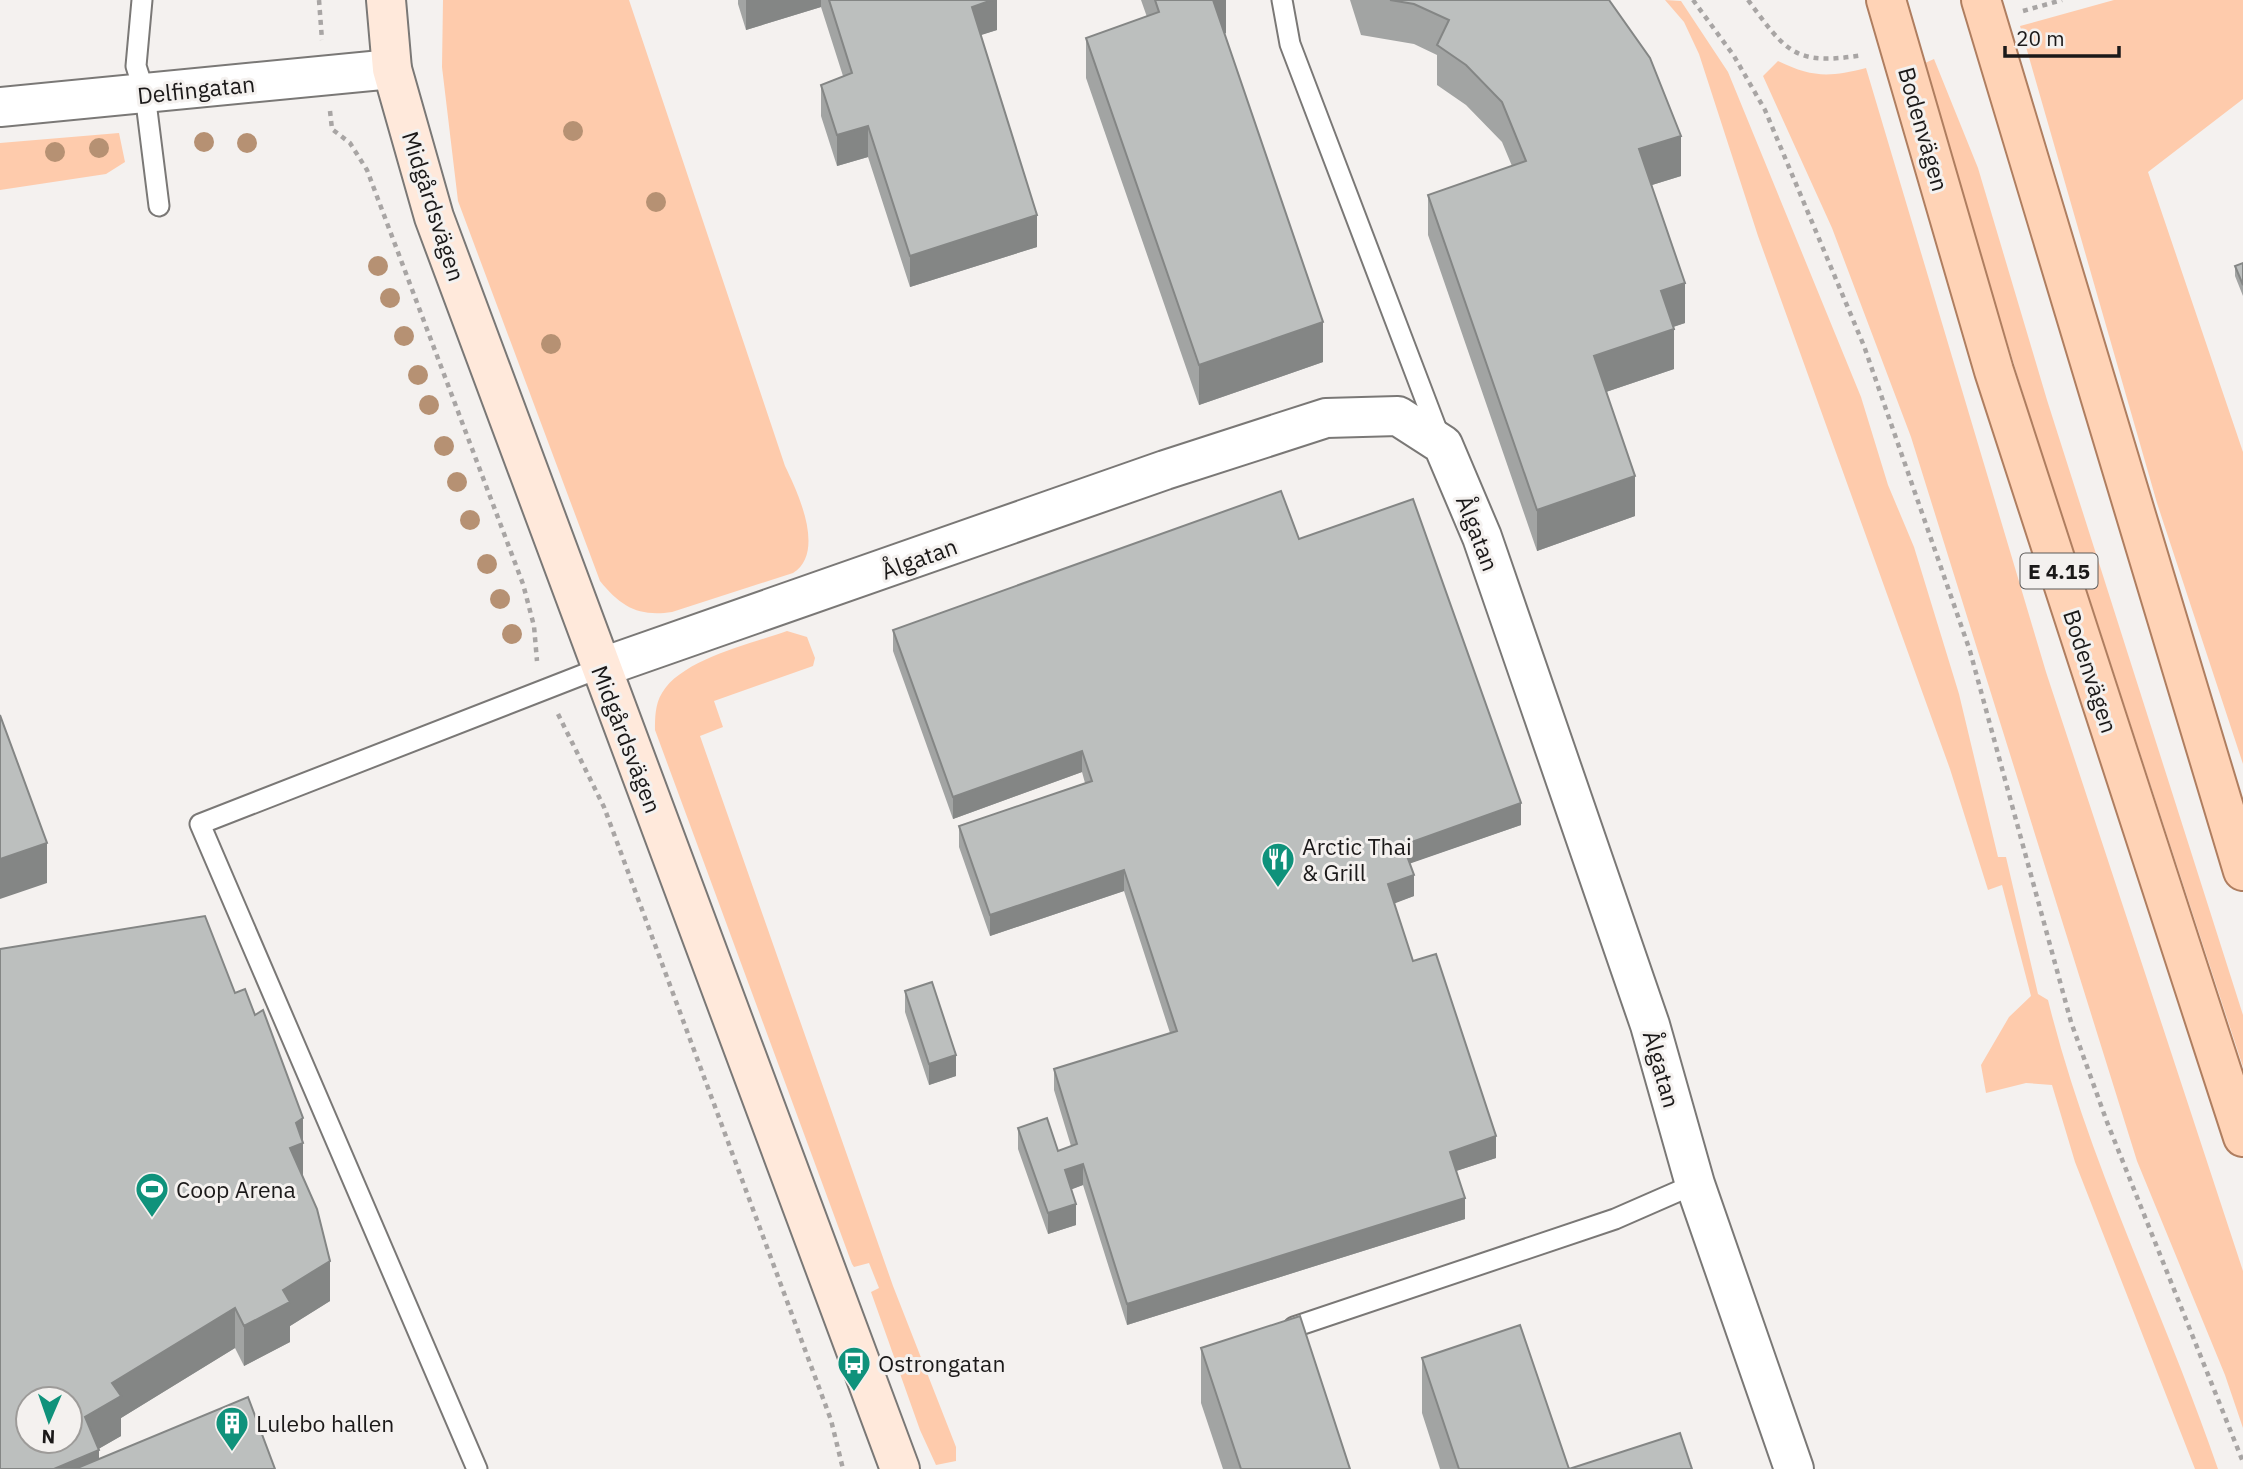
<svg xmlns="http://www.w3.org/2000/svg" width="2243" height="1469" font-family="'IBM Plex Sans',sans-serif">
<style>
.green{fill:#fecbac}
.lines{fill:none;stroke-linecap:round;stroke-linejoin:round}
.lane-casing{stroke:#7a7876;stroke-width:23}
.street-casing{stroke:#7a7876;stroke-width:42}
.secondary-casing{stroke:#7a7876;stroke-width:42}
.primary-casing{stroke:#af7e60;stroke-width:42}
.path{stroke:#a8a5a4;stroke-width:4.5;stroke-dasharray:5 5;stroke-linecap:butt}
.lane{stroke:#fff;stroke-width:19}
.street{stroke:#fff;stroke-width:38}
.secondary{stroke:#ffe9db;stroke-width:38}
.primary{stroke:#ffd3b6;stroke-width:38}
.tree{fill:#b69173}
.wall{fill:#a2a4a3}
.shaded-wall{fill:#848685}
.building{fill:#bcbfbe;stroke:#848685;stroke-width:2;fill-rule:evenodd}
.labels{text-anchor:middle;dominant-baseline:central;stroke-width:6;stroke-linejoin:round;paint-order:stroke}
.shield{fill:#f4f1ef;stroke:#5c5a59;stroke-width:2}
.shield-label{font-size:21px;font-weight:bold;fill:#1b1919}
.street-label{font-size:23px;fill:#1b1919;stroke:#f4f1ef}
.poi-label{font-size:23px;fill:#1b1919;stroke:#f4f1ef;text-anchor:start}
</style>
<rect width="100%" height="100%" fill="#f4f1ef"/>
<path class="green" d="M 443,0 L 629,0 L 785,466 C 798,493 826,552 793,573 L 672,612 C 639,617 621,607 600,581 L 458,201 L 442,67 Z
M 1665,0 L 1681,1 L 1728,72 L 1861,397 L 1888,485 L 1914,547 L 1959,694 L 1998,857 L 2006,857 L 2038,994 L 2048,1000 C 2088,1162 2164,1312 2218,1469 L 2195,1469 L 2075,1162 L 2052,1085 L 2026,1083 L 1986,1093 L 1981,1065 L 2009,1017 L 2031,996 L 2002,885 L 1988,890 L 1950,769 L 1758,236 L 1699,54 L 1684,22 Z
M 2114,0 L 2243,0 L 2243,99 L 2148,172 L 2243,452 L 2243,764 L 2157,503 L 2020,26 Z
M 1934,59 L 1978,168 L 2047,400 L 2243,1015 L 2243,1067 L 2038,442 L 1947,148 L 1925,63 Z
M 1778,61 C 1813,78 1830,77 1866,68 L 2046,672 L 2243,1271 L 2243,1428 L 2225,1375 L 2137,1161 L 1911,437 L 1832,228 L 1763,76 Z
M 119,133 L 125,162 L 106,174 L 0,190 L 0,143 Z
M 787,631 L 807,637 L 815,658 L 813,666 L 714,701 L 723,727 L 700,736 L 893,1286 L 956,1447 L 956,1461 L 936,1465 L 920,1430 L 871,1292 L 879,1288 L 869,1263 L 854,1267 L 852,1264 L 655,730 C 655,718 655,704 662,693 C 682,659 751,644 787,631 Z"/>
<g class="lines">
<defs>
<path id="lane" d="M 142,0 L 136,66 L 145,94 L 159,206
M 1282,0 L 1290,44 L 1440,438
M 1294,1327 L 1615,1219 L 1695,1184
M 477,1469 L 200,824 L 600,668"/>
<path id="street" d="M 0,107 L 392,69
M 600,668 L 1165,470 L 1326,418 L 1398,416 L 1443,445 L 1482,537 L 1650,1025 L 1695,1184 L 1794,1469"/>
<path id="secondary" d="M 386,0 L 392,69 L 434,217 L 900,1469"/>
<path id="primary" d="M 1886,0 L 1994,371 L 2243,1137
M 1981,0 L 2243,871"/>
</defs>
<use href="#lane" class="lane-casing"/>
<use href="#street" class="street-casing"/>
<use href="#secondary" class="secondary-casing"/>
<use href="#primary" class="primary-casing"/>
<path class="path" d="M 319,0 L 322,40
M 1693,0 L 1734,56 L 1765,110 L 1864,346 L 1970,651 L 2071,1022 L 2107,1122 L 2243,1462
M 1748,0 C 1787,53 1795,66 1863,55
M 2023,11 L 2062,0
M 330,111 L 332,129 L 350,143 L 367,170 L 523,584 L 534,626 L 537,661
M 558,714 L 604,807 L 831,1420 L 843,1469"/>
<use href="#lane" class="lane"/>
<use href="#street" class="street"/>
<use href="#secondary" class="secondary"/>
<use href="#primary" class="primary"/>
</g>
<g class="tree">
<circle cx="573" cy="131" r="10"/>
<circle cx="204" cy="142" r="10"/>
<circle cx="247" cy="143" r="10"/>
<circle cx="99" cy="148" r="10"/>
<circle cx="55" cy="152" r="10"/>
<circle cx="656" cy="202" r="10"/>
<circle cx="378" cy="266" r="10"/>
<circle cx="390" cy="298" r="10"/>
<circle cx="404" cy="336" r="10"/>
<circle cx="551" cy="344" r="10"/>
<circle cx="418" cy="375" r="10"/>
<circle cx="429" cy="405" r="10"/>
<circle cx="444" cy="446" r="10"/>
<circle cx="457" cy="482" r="10"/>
<circle cx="470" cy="520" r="10"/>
<circle cx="487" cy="564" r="10"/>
<circle cx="500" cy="599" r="10"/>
<circle cx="512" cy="634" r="10"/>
</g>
<path class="wall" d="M 738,0 L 997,0 L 997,30 L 980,35 L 1037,247 L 910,287 L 868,157 L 837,166 L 821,116 L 821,85 L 843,76 L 821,7 L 746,30 L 738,4 Z
M 1141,0 L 1226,0 L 1226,33 L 1224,34 L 1323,362 L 1199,405 L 1086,78 L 1086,38 L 1147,17 Z
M 1350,0 L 1609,0 L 1681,176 L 1652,185 L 1685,323 L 1673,327 L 1674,369 L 1606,392 L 1635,516 L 1537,551 L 1428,235 L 1428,195 L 1512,166 L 1502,142 L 1466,105 L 1437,85 L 1437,55 L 1414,44 L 1361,35 Z
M 2243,263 L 2243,296 L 2235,276 L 2235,266 Z
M 1299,539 L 1521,825 L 1410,863 L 1414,896 L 1394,903 L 1413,961 L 1496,1158 L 1456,1171 L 1465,1219 L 1127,1325 L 1083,1185 L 1071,1189 L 1076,1225 L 1048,1234 L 1018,1149 L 1018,1128 L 1058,1151 L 1071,1146 L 1054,1090 L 1054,1069 L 1170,1033 L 1124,891 L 990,936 L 959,847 L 959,826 L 1085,783 L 1082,772 L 953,819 L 893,651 L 893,630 Z
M 905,991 L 956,1076 L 929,1085 L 905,1012 Z
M 235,993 L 255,1015 L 303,1118 L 303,1177 L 330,1301 L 290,1326 L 290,1342 L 244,1366 L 235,1348 L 121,1418 L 121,1436 L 98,1449 L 99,1459 L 0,1469 Z
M 1201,1348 L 1350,1469 L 1223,1469 L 1201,1403 Z
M 1422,1358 L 1569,1469 L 1692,1469 L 1440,1469 L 1422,1413 Z"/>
<path class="shaded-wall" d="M 746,0 L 821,0 L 821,7 L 746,30 Z
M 992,0 L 997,0 L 997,30 L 972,38 L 972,7 Z
M 1212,0 L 1226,0 L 1226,33 L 1212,38 Z
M 868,126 L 868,157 L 837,166 L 837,135 Z
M 1681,136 L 1681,176 L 1639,189 L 1639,149 Z
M 1037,215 L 1037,247 L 910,287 L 910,256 Z
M 1685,283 L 1685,323 L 1661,331 L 1661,291 Z
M 1323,322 L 1323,362 L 1199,405 L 1199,365 Z
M 1674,329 L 1674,369 L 1594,396 L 1594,356 Z
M 1635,476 L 1635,516 L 1537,551 L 1537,510 Z
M 1082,751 L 1082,772 L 953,819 L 953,797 Z
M 1521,803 L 1521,825 L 1403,866 L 1403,845 Z
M 47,843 L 47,883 L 0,899 L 0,859 Z
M 1124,870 L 1124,891 L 990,936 L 990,915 Z
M 1414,875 L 1414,896 L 1388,906 L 1388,884 Z
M 956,1055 L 956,1076 L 929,1085 L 929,1064 Z
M 303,1118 L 303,1183 L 290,1148 L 296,1123 Z
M 1496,1136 L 1496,1158 L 1450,1173 L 1450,1152 Z
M 1083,1164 L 1083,1185 L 1065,1192 L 1065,1170 Z
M 1465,1198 L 1465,1219 L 1127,1325 L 1127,1304 Z
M 1076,1204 L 1076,1225 L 1048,1234 L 1048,1213 Z
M 330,1261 L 330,1301 L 290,1326 L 290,1342 L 244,1366 L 244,1326 L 283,1290 Z
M 235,1308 L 235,1348 L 121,1418 L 121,1436 L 95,1451 L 99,1450 L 99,1469 L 54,1469 L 85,1417 L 112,1383 Z"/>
<path class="building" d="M 829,0 L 992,0 L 972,7 L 1037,215 L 910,256 L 868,126 L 837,135 L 821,85 L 852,73 Z
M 1155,0 L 1213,0 L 1323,322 L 1199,365 L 1086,38 L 1159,12 Z
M 1390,0 L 1609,0 L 1650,58 L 1681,136 L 1639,149 L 1685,283 L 1661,291 L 1674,329 L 1594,356 L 1635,476 L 1537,510 L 1428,195 L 1526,161 L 1502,102 L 1466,65 L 1437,45 L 1449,20 L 1414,4 Z
M 2243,263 L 2243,285 L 2235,266 Z
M 1281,491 L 1299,539 L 1413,499 L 1521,803 L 1403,845 L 1414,875 L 1388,884 L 1413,961 L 1436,954 L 1496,1136 L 1450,1152 L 1465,1198 L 1127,1304 L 1083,1164 L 1065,1170 L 1076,1204 L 1048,1213 L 1018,1128 L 1047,1118 L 1058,1151 L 1077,1144 L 1054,1069 L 1177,1031 L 1124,870 L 990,915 L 959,826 L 1092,781 L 1082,751 L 953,797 L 893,630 Z
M 0,715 L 47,843 L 0,859 Z
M 205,916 L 235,993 L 245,989 L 255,1015 L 263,1010 L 303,1118 L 296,1123 L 303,1143 L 290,1148 L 317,1209 L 330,1261 L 283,1290 L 290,1302 L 244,1326 L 235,1308 L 112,1383 L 121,1396 L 85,1417 L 99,1450 L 54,1469 L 0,1469 L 0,949 ZM 28,1399 L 70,1399 L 70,1441 L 28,1441 Z
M 932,982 L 956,1055 L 929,1064 L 905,991 Z
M 1300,1316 L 1350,1469 L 1241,1469 L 1201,1348 Z
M 1520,1325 L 1569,1469 L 1680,1433 L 1692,1469 L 1459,1469 L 1422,1358 Z
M 248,1397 L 275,1469 L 75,1469 Z"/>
<defs>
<symbol id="restaurant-pin" viewBox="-11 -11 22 30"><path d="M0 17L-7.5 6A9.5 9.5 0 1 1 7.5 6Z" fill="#0f927b" stroke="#f4f1ef"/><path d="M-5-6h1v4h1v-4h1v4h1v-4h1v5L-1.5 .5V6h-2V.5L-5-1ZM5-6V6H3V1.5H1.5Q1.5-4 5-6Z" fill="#fff"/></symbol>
<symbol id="stadium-pin" viewBox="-11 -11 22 30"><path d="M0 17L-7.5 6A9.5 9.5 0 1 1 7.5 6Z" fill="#0f927b" stroke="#f4f1ef"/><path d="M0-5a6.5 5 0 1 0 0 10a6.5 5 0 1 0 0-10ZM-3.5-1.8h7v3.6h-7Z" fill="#fff"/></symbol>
<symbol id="bus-pin" viewBox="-11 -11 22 30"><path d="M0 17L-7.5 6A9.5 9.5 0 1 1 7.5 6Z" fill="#0f927b" stroke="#f4f1ef"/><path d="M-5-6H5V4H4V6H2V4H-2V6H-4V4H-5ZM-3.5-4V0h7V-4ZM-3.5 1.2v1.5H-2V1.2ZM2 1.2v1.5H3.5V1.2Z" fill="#fff"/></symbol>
<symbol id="building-pin" viewBox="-11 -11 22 30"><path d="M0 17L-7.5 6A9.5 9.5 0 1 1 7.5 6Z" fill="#0f927b" stroke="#f4f1ef"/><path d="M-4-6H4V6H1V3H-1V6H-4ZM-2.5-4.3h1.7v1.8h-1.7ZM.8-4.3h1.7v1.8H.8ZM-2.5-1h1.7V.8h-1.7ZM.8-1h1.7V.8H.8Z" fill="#fff"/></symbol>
</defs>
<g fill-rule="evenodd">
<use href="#restaurant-pin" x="1259" y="840" width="38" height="52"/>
<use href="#stadium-pin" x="133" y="1170" width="38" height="52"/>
<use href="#bus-pin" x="835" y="1344" width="38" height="52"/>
<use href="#building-pin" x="213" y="1404" width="38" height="52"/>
</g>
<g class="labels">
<rect class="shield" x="2020.5" y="553.5" width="77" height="35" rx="5"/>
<g class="shield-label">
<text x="2059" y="571">E 4.15</text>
</g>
<g class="street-label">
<text transform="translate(196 89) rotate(-6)">Delfingatan</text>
<text transform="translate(1924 129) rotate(74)">Bodenvägen</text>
<text transform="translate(434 206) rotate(72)">Midgårdsvägen</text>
<text transform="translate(1478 533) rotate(69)">Ålgatan</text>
<text transform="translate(919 558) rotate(-20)">Ålgatan</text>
<text transform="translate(2091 671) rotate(72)">Bodenvägen</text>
<text transform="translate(627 739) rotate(69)">Midgårdsvägen</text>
<text transform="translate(1662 1069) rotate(74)">Ålgatan</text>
</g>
<g class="poi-label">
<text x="1302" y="846">Arctic Thai<tspan x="1302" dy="26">&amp; Grill</tspan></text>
<text x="176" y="1189">Coop Arena</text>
<text x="878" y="1363">Ostrongatan</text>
<text x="256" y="1423">Lulebo hallen</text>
</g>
</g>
<g transform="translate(49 1420) rotate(182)"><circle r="33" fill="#f4f1ef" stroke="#9d9b99" stroke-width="2"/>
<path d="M0-5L12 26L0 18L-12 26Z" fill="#0f927b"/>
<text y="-10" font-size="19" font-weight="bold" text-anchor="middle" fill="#1b1919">N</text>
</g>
<path d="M2005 46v10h114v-10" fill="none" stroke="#1b1919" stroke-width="3.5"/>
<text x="2016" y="46" font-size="21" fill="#1b1919" stroke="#f4f1ef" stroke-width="5" paint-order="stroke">20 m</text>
</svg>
